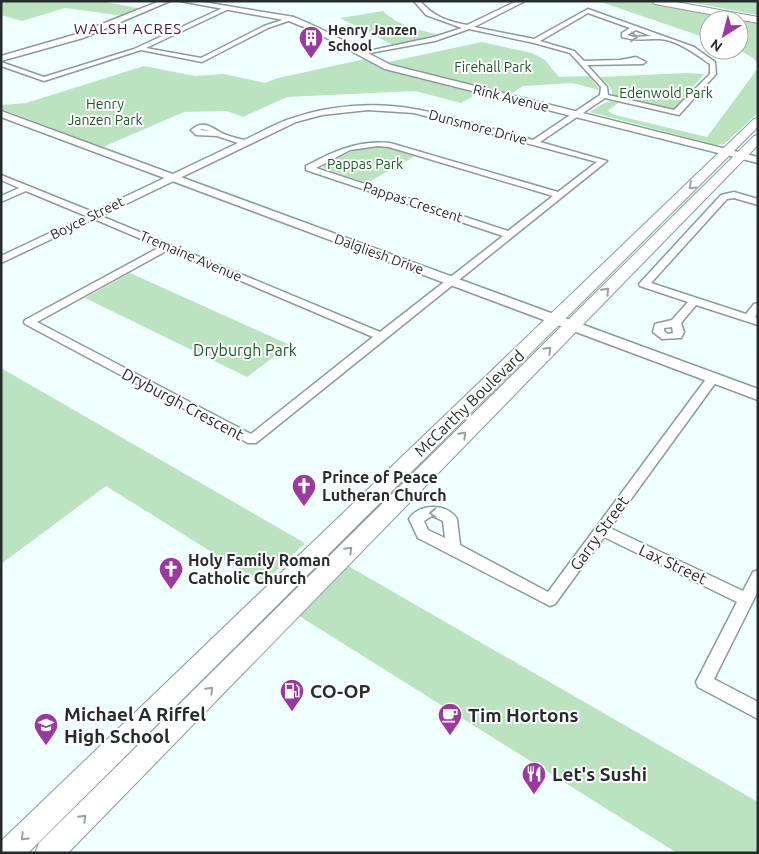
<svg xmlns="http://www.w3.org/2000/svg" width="759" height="854" font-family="Ubuntu,sans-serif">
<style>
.green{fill:#bce3bf}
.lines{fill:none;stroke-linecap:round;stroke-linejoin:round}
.minor-casing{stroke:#8c9a9a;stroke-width:3}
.tertiary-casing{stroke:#8c9a9a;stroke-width:3}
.secondary-casing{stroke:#8c9a9a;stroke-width:2}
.primary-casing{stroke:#8c9a9a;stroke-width:2}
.minor{fill:#fff;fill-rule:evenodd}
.tertiary{fill:#fff;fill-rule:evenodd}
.secondary{fill:#fff;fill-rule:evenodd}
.primary{fill:#fff;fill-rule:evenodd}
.oneway{stroke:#9da0a0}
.labels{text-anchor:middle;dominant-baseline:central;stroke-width:4;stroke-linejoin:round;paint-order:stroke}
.far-poi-label{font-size:14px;font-weight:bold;fill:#262c2c;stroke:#fff;text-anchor:start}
.far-park-label{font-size:14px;fill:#195925;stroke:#fff}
.far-street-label{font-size:14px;fill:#262c2c;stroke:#fff}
.far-neighbourhood-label{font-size:15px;letter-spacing:1px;fill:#441547;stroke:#fff}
.park-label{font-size:16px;fill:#195925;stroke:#fff}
.street-label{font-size:16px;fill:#262c2c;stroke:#fff}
.poi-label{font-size:16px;font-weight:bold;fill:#262c2c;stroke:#fff;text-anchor:start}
.near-poi-label{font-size:19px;font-weight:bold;fill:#262c2c;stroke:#fff;text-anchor:start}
</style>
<rect width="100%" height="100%" fill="#efffff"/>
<path class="green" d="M 1,1 L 101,1 L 143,9 L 124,16 L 65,8 L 22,21 L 1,15 Z
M 598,1 L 647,1 L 758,22 L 758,64 L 753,58 L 739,50 L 739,20 L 709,20 L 709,39 Z
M 684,1 L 758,1 L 758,15 Z
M 383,11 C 398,26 420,30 440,35 L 393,45 L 340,18 Z
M 482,42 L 532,53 L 545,60 L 559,77 L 589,76 L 600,90 L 572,83 L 523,86 L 509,95 L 404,68 L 388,62 Z
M 365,59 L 398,73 L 478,93 L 461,103 L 415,91 L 287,97 L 243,117 L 227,111 L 184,112 L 103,147 L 1,109 L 1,105 L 26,103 L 144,66 L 195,76 L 224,74 L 265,83 L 278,78 Z
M 758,68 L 758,113 L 724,144 L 716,145 L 590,112 C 601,105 606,99 619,102 L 608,111 L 615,115 L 707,137 Z
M 686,73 L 704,74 L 675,109 L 671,110 L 612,96 C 614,88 606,83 600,77 Z
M 383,146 L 415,156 L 367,183 L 323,168 L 324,165 C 347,153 356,147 383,146 Z
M 130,273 L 290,345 L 247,377 L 85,298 Z
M 1,368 L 305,543 L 263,584 L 106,486 L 1,564 Z
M 343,563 L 758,802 L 758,853 L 677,853 L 296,614 Z"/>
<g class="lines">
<defs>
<path id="minor" d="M 414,1 L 420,1 C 434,17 447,21 467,25 L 517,1 L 525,1 L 474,27 L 534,39 L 588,9 L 694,47 L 715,62 L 716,74 L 679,115 L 605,98 L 540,142 L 607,161 L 256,443 L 248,443 L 25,324 L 24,322 L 25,320 L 160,247 L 94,219 L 1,263 L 1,256 L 86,216 L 26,191 L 1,202 L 1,196 L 19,188 L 1,180 L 1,175 L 93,212 L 238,143 L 217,136 L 196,135 L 191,130 C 202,120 210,126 220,132 C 227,136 237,138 244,140 C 260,133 276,123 293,118 C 330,105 375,102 414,109 C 454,116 494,130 533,140 L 600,95 L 601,87 L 570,53 L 534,43 L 469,29 L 435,41 L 359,55 L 359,53 L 434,37 L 462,28 L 426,15 ZM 588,13 L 630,28 L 622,33 L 622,37 C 635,41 644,39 657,39 C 674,38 696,54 710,64 L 710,74 L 674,110 L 608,95 L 607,87 L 587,65 L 643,64 L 646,62 L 636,57 L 620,60 L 584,61 L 574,51 L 540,41 ZM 636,30 L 651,36 L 634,37 L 627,35 ZM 368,110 L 414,113 L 597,162 L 558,192 L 390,143 C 358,140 334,151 306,166 L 306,170 L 503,236 L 380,332 L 101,216 L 296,122 L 322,115 ZM 202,129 L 210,131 L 200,130 ZM 378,146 L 389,147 L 553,196 L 508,231 L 316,168 L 350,150 ZM 168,250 L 373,337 L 251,434 L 37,322 Z
M 227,6 L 229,9 L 146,48 L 201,58 L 264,26 L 291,17 L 294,19 L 268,28 L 202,62 L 141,50 L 44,81 L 1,66 L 1,62 L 44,77 L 134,49 Z
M 734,192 L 758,199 L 758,205 L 734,198 L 727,199 L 651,283 L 746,314 L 754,304 L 758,303 L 758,313 L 755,317 L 758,318 L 758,325 L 696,305 L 681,323 L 684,332 L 681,338 L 662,339 L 653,332 L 655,324 L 672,320 L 688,302 L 640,286 L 639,284 L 721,195 ZM 672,327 L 673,333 L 668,334 L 664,331 L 664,328 Z
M 713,374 L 719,378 L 610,528 L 743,591 L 753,572 L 758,570 L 758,591 L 714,679 L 758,702 L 758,719 L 698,687 L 696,682 L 737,602 L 604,537 L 555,604 L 550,606 L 418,538 L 409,519 C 418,503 448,503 457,519 L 460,545 L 548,592 L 709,375 ZM 432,516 L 443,521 L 445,538 L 428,530 L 424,521 Z"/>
<path id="tertiary" d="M 160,1 L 170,1 L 83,38 L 1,61 L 1,56 L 77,34 Z
M 180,1 L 197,1 L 294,17 L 319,28 L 391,65 L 758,157 L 758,163 L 385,69 L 313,31 L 289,21 Z
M 1,111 L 758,389 L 758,400 L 1,117 Z"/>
<path id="secondary" d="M 758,118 L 758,127 L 28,853 L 1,853 L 1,841 L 754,119 Z
M 758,135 L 758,145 L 68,853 L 35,853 L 39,843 L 754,136 Z"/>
<path id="primary" d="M 651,1 L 671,1 L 758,17 L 758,23 L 655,4 Z"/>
</defs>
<use href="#minor" class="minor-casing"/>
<use href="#tertiary" class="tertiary-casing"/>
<use href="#secondary" class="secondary-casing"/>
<use href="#primary" class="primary-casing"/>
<use href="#minor" class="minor"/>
<use href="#tertiary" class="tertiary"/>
<use href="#secondary" class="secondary"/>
<use href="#primary" class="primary"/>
</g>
<defs><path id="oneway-chevron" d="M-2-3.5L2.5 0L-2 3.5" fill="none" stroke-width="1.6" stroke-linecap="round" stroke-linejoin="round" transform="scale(1.25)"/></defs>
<g class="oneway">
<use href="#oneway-chevron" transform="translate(634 37) rotate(5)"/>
<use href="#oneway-chevron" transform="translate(692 186) rotate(136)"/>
<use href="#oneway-chevron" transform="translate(606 291) rotate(-46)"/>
<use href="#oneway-chevron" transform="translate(548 350) rotate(-45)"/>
<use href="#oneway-chevron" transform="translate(463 435) rotate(-45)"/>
<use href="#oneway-chevron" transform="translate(433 513) rotate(179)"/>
<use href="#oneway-chevron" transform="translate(349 550) rotate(-45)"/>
<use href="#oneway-chevron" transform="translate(210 690) rotate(-45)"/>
<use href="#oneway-chevron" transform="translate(83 818) rotate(-45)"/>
<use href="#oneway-chevron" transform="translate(24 837) rotate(136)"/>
</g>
<defs>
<symbol id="building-pin" viewBox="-11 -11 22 30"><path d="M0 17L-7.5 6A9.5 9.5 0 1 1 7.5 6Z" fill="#9a39a0" stroke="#fff"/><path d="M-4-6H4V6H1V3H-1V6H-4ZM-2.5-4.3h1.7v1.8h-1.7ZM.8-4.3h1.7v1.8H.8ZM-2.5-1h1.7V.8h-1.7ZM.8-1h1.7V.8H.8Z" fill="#fff"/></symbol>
<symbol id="church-pin" viewBox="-11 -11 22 30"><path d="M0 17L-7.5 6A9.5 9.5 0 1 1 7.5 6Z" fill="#9a39a0" stroke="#fff"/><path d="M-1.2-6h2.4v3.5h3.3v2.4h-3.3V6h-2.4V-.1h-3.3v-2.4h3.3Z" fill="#fff"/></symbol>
<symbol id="fuel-pin" viewBox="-11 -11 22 30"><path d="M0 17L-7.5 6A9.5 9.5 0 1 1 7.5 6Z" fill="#9a39a0" stroke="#fff"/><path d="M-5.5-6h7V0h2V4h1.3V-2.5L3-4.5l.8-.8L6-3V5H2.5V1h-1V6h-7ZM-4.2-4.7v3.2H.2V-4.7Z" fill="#fff"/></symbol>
<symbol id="cafe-pin" viewBox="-11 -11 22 30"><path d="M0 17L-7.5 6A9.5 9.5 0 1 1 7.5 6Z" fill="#9a39a0" stroke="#fff"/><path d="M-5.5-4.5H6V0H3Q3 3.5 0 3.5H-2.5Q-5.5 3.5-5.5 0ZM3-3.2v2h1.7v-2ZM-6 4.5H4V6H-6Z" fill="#fff"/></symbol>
<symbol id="school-pin" viewBox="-11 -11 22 30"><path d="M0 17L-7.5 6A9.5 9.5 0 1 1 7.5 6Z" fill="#9a39a0" stroke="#fff"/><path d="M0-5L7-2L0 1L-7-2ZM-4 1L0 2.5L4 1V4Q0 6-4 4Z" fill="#fff"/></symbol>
<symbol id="restaurant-pin" viewBox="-11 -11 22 30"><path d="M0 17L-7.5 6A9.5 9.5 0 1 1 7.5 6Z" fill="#9a39a0" stroke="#fff"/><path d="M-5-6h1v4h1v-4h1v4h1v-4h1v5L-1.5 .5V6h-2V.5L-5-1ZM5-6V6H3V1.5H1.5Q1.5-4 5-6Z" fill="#fff"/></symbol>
</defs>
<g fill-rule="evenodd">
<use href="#building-pin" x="297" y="24" width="28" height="38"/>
<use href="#church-pin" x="290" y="472" width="28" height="38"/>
<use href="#church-pin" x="157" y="555" width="28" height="38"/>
<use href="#fuel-pin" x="278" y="677" width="28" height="38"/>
<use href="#cafe-pin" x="436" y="701" width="28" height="38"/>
<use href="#school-pin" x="32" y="711" width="28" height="38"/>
<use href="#restaurant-pin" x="520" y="760" width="28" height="38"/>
</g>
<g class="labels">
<g class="far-poi-label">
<text x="328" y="30">Henry Janzen<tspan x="328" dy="16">School</tspan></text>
</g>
<g class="far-park-label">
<text x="493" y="67">Firehall Park</text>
<text x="666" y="93">Edenwold Park</text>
<text x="105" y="104">Henry<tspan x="105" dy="16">Janzen Park</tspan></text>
<text x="365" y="164">Pappas Park</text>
</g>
<g class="far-street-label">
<text transform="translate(511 98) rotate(14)">Rink Avenue</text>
<text transform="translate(478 127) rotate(15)">Dunsmore Drive</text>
<text transform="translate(413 202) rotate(18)">Pappas Crescent</text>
<text transform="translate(87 218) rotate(-26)">Boyce Street</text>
<text transform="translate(379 254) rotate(20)">Dalgliesh Drive</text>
<text transform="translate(191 256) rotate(23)">Tremaine Avenue</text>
</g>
<g class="far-neighbourhood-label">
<text x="128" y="28">WALSH ACRES</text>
</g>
<g class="park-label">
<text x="245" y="350">Dryburgh Park</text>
</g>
<g class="street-label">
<text transform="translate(469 403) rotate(-44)">McCarthy Boulevard</text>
<text transform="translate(183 404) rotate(28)">Dryburgh Crescent</text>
<text transform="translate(599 533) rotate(-54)">Garry Street</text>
<text transform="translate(673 564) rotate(25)">Lax Street</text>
</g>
<g class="poi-label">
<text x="322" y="477">Prince of Peace<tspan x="322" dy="18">Lutheran Church</tspan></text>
<text x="188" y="560">Holy Family Roman<tspan x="188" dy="18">Catholic Church</tspan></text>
</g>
<g class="near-poi-label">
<text x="310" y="691">CO-OP</text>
<text x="64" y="714">Michael A Riffel<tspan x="64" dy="22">High School</tspan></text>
<text x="468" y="715">Tim Hortons</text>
<text x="552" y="774">Let's Sushi</text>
</g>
</g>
<rect width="759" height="854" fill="none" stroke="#262c2c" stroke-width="5"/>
<g transform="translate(724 35) rotate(216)"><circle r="24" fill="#ffffff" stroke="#a8abab"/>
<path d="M0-4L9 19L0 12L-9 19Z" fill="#9a39a0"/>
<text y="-8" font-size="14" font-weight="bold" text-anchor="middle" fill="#262c2c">N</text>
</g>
</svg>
